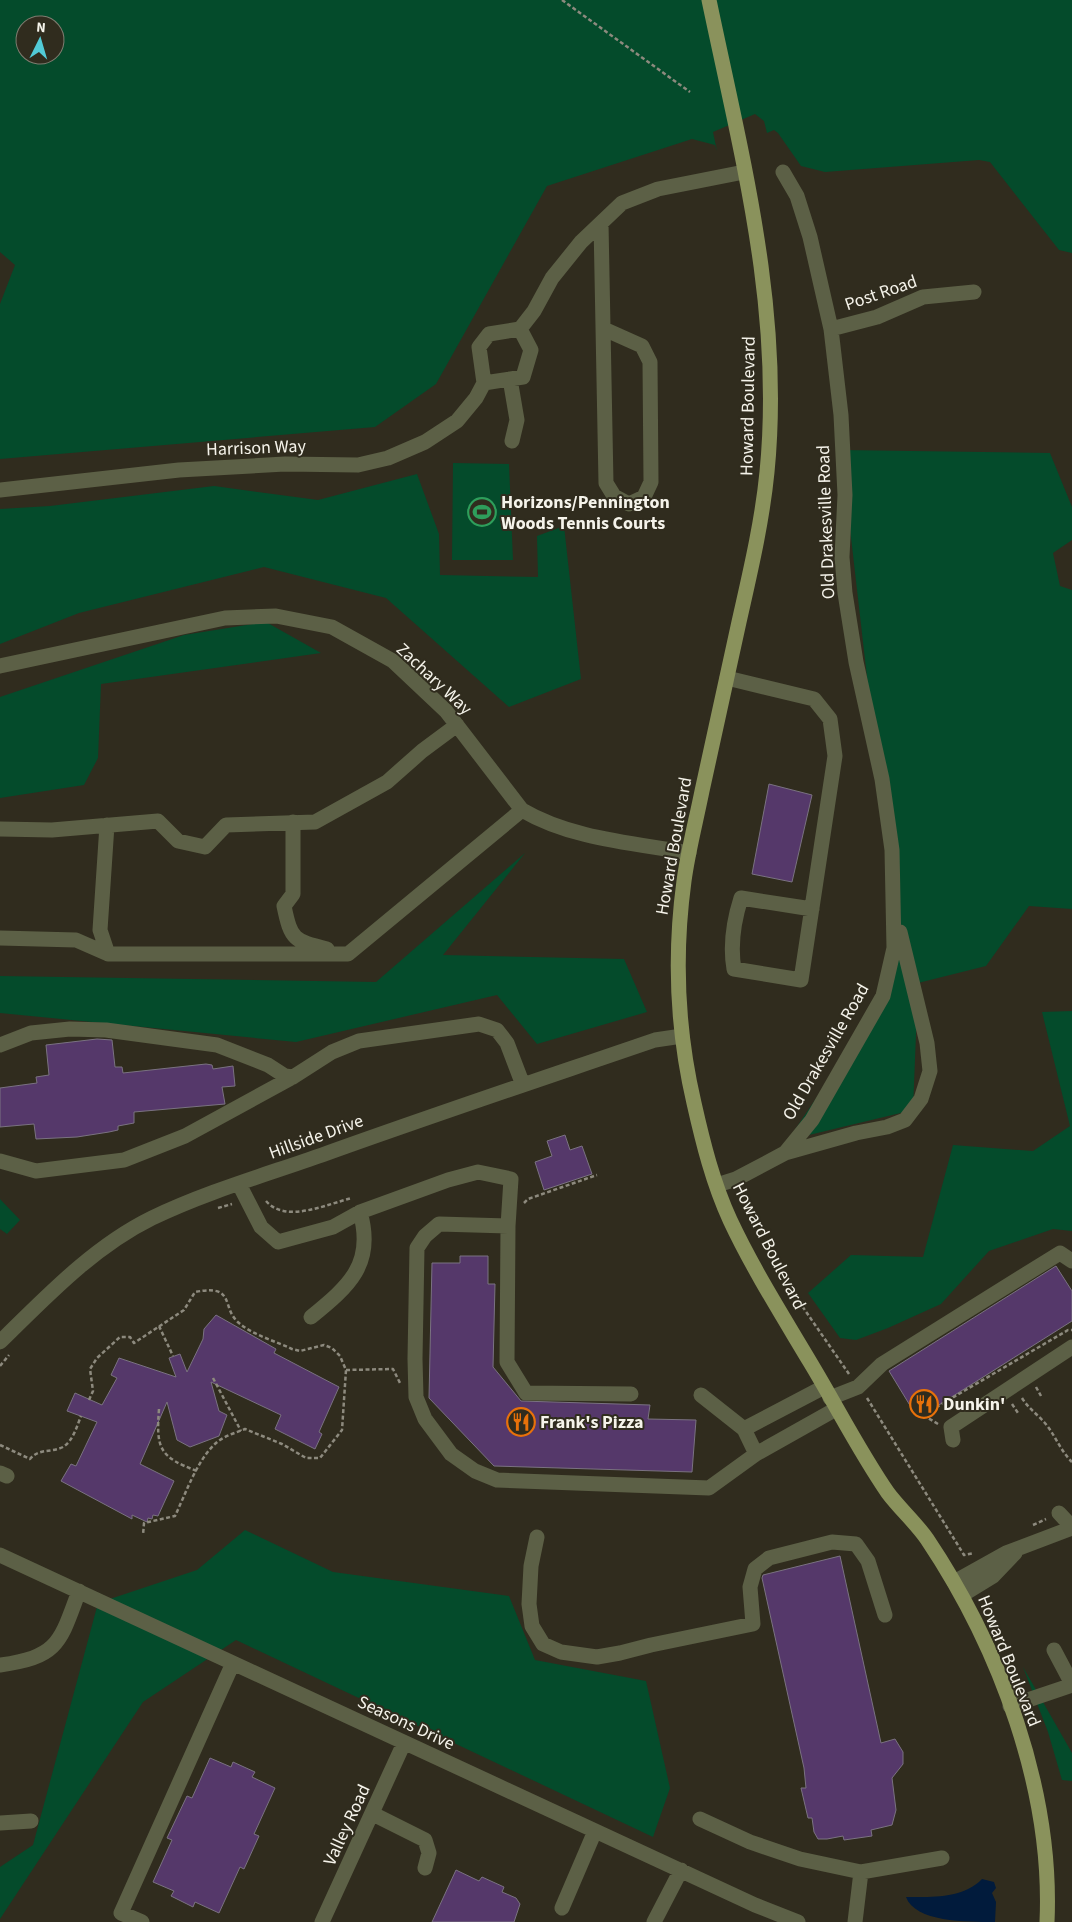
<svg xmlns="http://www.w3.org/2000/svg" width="1072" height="1922" font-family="'Source Sans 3',sans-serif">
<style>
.green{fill:#044b2b;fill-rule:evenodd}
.water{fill:#011b3c}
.building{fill:#55386a;stroke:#7a7281}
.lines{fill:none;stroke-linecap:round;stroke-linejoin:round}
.path{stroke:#8d8a7e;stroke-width:2.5;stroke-dasharray:4 2.5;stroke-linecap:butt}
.minor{stroke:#5c6046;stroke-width:15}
.major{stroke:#8a925c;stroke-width:15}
.labels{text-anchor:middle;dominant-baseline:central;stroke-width:4;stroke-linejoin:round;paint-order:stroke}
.street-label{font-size:18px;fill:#f5f3ea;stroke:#302c1e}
.poi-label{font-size:18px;font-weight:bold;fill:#f5f3ea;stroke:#302c1e;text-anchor:start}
</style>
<rect width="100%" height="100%" fill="#302c1e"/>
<path class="green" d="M 0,0 L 1072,0 L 1072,253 L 1059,250 L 990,162 L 979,160 L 825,172 L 801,166 L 778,133 L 774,130 L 767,133 L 764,121 L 755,114 L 713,132 L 717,151 L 715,145 L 692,139 L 547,186 L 436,384 L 375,427 L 0,459 L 0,304 L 15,265 L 0,252 ZM 25,25 L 55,25 L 55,55 L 25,55 Z
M 841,450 L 1050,453 L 1072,507 L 1072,540 L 1053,553 L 1060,586 L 1072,590 L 1072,909 L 1029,906 L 986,966 L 918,983 L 913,1110 L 788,1140 L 879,1005 L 896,930 Z
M 453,463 L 509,464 L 513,560 L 452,560 Z
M 417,474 L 439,534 L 440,575 L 538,577 L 537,536 L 564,526 L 581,679 L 509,707 L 386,598 L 264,567 L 79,613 L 0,644 L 0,509 L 50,506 L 214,486 L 318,500 Z
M 266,622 L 321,653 L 101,684 L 98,758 L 84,785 L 0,798 L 0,697 L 184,635 Z
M 525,853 L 443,955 L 624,959 L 647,1012 L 537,1044 L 497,995 L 296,1042 L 0,1013 L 0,976 L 376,982 Z
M 1072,1011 L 1072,1231 L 1053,1229 L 989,1251 L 941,1304 L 888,1328 L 856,1340 L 840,1338 L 808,1293 L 851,1255 L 923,1257 L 953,1145 L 1033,1151 L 1070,1126 L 1042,1012 Z
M 0,1199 L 20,1220 L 7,1234 L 0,1229 Z
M 245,1530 L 333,1572 L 509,1596 L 535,1660 L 646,1681 L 670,1788 L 653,1837 L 236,1640 L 143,1702 L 0,1919 L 0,1867 L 33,1845 L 98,1603 L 197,1570 Z
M 1023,1667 L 1072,1753 L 1072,1781 L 1062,1780 L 1048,1732 Z"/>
<path class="water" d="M 982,1879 L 994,1882 L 996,1888 L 992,1893 L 996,1902 L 995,1922 C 966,1922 915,1922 906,1897 C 931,1897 963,1899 982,1879 Z"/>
<path class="building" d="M 769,784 L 812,795 L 792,882 L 752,874 Z
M 97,1039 L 112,1040 L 115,1067 L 122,1067 L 123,1073 L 206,1064 L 212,1065 L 213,1069 L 233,1066 L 235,1086 L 222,1087 L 225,1104 L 134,1112 L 134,1123 L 118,1126 L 118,1130 L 109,1132 L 77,1137 L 36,1139 L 34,1124 L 0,1127 L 0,1088 L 37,1083 L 36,1077 L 49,1075 L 46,1045 Z
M 565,1135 L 570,1150 L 582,1146 L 592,1174 L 544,1190 L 535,1162 L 552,1156 L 547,1141 Z
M 460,1256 L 488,1256 L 488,1284 L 495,1284 L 493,1367 L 521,1401 L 650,1405 L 648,1419 L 696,1420 L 692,1472 L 494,1466 L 429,1398 L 432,1263 L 460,1263 Z
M 1056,1266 L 1072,1291 L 1072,1321 L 923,1415 L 914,1412 L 889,1371 Z
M 216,1315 L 276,1349 L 274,1353 L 339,1387 L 319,1432 L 322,1434 L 315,1449 L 275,1429 L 281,1415 L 211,1382 L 219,1411 L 227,1415 L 219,1436 L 190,1447 L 177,1440 L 167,1402 L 140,1464 L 174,1481 L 158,1516 L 153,1515 L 152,1519 L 148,1518 L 147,1522 L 132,1515 L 132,1519 L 61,1481 L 71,1464 L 76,1466 L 97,1422 L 67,1411 L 75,1393 L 102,1405 L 117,1378 L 111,1375 L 119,1358 L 176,1377 L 169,1358 L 180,1354 L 187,1372 L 203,1339 L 204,1329 Z
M 840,1556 L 881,1743 L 895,1739 L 903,1752 L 903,1764 L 892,1778 L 896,1810 L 892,1825 L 871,1830 L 872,1836 L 844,1840 L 843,1836 L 827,1839 L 818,1839 L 814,1832 L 812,1818 L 808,1818 L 801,1788 L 806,1788 L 804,1768 L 762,1578 L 763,1575 Z
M 210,1758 L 231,1767 L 233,1762 L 255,1772 L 252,1777 L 275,1788 L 254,1834 L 259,1836 L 244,1869 L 240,1867 L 219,1913 L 195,1902 L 193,1907 L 171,1896 L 174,1891 L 153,1882 L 172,1840 L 167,1838 L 187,1796 L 192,1798 Z
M 456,1870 L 479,1881 L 482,1877 L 504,1887 L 502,1892 L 516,1898 L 520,1904 L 514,1922 L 432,1922 Z"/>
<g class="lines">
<path class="path" d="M 562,0 L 690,92
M 266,1201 C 286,1224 327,1204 352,1198
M 524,1203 L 528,1199 L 597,1175
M 218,1208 L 232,1204
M 793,1308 L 800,1303 L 849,1374
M 159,1326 L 173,1356
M 0,1366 L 9,1355
M 346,1370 L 393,1369 L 400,1383
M 213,1378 L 241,1431
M 1036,1387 L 1041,1396
M 867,1398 L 964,1555 L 974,1553
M 1022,1398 C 1028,1408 1037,1414 1044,1422 C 1055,1434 1059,1449 1072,1462
M 89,1400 L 93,1391 L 90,1369 L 97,1358 L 120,1337 L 130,1337 L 134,1343 L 184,1310 L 195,1292 C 237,1284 220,1307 239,1323 C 253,1335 275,1341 292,1349 L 300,1351 L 324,1345 L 332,1348 L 340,1356 L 346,1370 L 342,1430 L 320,1458 L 306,1458 L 282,1444 L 245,1429 C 235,1433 224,1436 216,1443 C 197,1460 186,1493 175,1516 L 144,1523 L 143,1535
M 1012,1404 L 1018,1413
M 159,1409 C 156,1448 159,1457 197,1471
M 938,1424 L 923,1415 L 1068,1330 L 1072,1330
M 0,1445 L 30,1459 C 39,1448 51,1453 63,1447 C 73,1441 77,1426 81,1416
M 1033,1525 L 1046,1519"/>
<path class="minor" d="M 601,223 L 606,483 L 614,496 L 629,504 L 644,497 L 651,482 L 650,362 L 642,346 L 604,329
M 831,329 L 877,317 L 923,297 L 974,292
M 510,379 L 517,420 L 512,441
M 484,383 L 523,377 L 531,350 L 520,329 L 534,311 L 552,278 L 581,242 L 622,203 L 658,189 L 744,172
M 0,490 L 179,470 L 285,464 L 358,465 L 388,458 L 425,442 L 457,421 L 476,398 L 484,383 L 479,347 L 489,334 L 520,329
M 0,666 L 225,618 L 276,616 L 332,627 L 393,661 L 446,711 L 522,810 C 571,839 634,843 689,853
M 727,678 L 814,699 L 830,719 L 835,756 L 801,980 L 734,969 C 730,946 734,920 741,898 L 812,909
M 293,822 L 293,894 L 284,906 C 291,940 294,941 327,949
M 107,825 L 100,930 L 108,954
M 0,829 L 52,830 L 158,821 L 178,841 L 205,847 L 226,825 L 315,822 L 387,782 L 422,751 L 457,725
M 0,938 L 76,940 L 108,954 L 348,954 L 522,810
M 0,1045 L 31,1033 L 70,1029 L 106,1030 L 217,1045 L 268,1065 L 285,1076 L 293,1077
M 785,1153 L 856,1133 L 887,1127 L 905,1120 L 921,1099 L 930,1071 L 927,1043 L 900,932
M 0,1161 L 36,1171 L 124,1160 L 185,1136 L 293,1077 L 332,1052 L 359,1041 L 479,1024 L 497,1030 L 507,1043 L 523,1085
M 239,1184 L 261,1227 L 278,1242 L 333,1227 L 360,1212 L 448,1180 L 478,1172 L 511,1179 L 508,1226 L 507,1362 L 526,1393 L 631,1394
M 717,1185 L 736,1179 L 785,1153 L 812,1120 L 883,996 L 894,948 L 892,850 L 882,779 L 856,662 L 845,593 L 842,557 L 845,495 L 841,415 L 831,329 L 810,237 L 797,196 L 783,172
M 508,1226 L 439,1224 L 425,1236 L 417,1248 L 415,1359 L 416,1397 L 425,1419 L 451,1454 L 475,1471 L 497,1480 L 709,1488 L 756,1454 L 744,1429 L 701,1395
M 311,1317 C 349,1286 375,1264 360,1212
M 0,1342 C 46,1297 93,1247 152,1218 C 206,1192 265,1175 322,1155 C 433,1115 544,1078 655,1040 L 682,1036
M 830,1398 L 858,1387 L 882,1364 L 1060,1253 L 1072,1261
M 744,1429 L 824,1387
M 953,1440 L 951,1427 L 1072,1347
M 756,1454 L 836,1409
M 0,1473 L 7,1476
M 1059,1513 L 1072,1527
M 537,1537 L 531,1566 L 529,1604 L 532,1626 L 543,1644 L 561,1652 L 597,1657 L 620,1653 L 651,1645 L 753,1624 L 750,1587 L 755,1569 L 769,1558 L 832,1542 L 856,1544 L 868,1561 L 885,1615
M 0,1555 L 755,1905 L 798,1922
M 954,1582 L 1006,1553 L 1072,1528
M 962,1595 L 993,1576 L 1015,1553
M 1054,1650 L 1072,1684
M 0,1665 C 59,1657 60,1642 79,1591
M 1010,1706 L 1072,1685
M 373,1814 L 425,1840 L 429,1853 L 425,1868
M 700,1819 L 750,1842 L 800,1859 L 861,1872 L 942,1858
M 0,1823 L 31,1821
M 562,1908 L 595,1831
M 142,1922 L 121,1913 L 233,1663
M 322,1922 L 404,1743
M 654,1922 L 681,1870
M 855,1922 L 861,1872"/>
<path class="major" d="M 709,0 C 742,158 783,310 767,472 C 762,523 750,573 739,622 C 727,679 714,735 702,791 C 696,821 688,851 684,881 C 674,955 677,1030 694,1103 C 703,1143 713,1183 730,1220 C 753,1269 782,1315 810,1362 C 836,1405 859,1451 888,1493 C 900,1509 916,1523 927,1539 C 1000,1648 1053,1790 1047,1922"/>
</g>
<defs>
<symbol id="stadium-ring" viewBox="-11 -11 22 22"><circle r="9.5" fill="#302c1e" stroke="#2e9e5b" stroke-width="1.5"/><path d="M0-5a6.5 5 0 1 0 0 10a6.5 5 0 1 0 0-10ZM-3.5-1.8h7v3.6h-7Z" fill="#2e9e5b"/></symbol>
<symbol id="restaurant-ring" viewBox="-11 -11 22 22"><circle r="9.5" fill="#302c1e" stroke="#e8710a" stroke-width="1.5"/><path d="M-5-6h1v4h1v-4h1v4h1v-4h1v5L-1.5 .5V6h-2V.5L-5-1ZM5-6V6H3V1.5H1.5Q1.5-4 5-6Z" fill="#e8710a"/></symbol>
</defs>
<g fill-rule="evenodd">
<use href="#stadium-ring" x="466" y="496" width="32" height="32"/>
<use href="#restaurant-ring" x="908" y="1388" width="32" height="32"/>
<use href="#restaurant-ring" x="505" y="1406" width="32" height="32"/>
</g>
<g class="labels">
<g class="street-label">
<text transform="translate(881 293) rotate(-19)">Post Road</text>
<text transform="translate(748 406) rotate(-89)">Howard Boulevard</text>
<text transform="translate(256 448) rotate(-2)">Harrison Way</text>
<text transform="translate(826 522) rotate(-92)">Old Drakesville Road</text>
<text transform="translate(434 679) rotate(43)">Zachary Way</text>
<text transform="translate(674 846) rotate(-80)">Howard Boulevard</text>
<text transform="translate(826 1052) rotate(-60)">Old Drakesville Road</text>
<text transform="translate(316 1137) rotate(-20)">Hillside Drive</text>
<text transform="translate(769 1246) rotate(63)">Howard Boulevard</text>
<text transform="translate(1009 1661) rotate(68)">Howard Boulevard</text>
<text transform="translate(406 1723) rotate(25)">Seasons Drive</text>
<text transform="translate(347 1825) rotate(-65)">Valley Road</text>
</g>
<g class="poi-label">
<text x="501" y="502">Horizons/Pennington<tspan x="501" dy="21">Woods Tennis Courts</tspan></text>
<text x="943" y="1404">Dunkin'</text>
<text x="540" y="1422">Frank's Pizza</text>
</g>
</g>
<g transform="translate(40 40) rotate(5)"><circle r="24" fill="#302c1e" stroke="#7f7c70"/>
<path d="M0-4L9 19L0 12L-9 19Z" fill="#52cbd7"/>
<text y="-8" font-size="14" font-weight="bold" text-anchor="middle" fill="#f5f3ea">N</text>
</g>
</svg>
